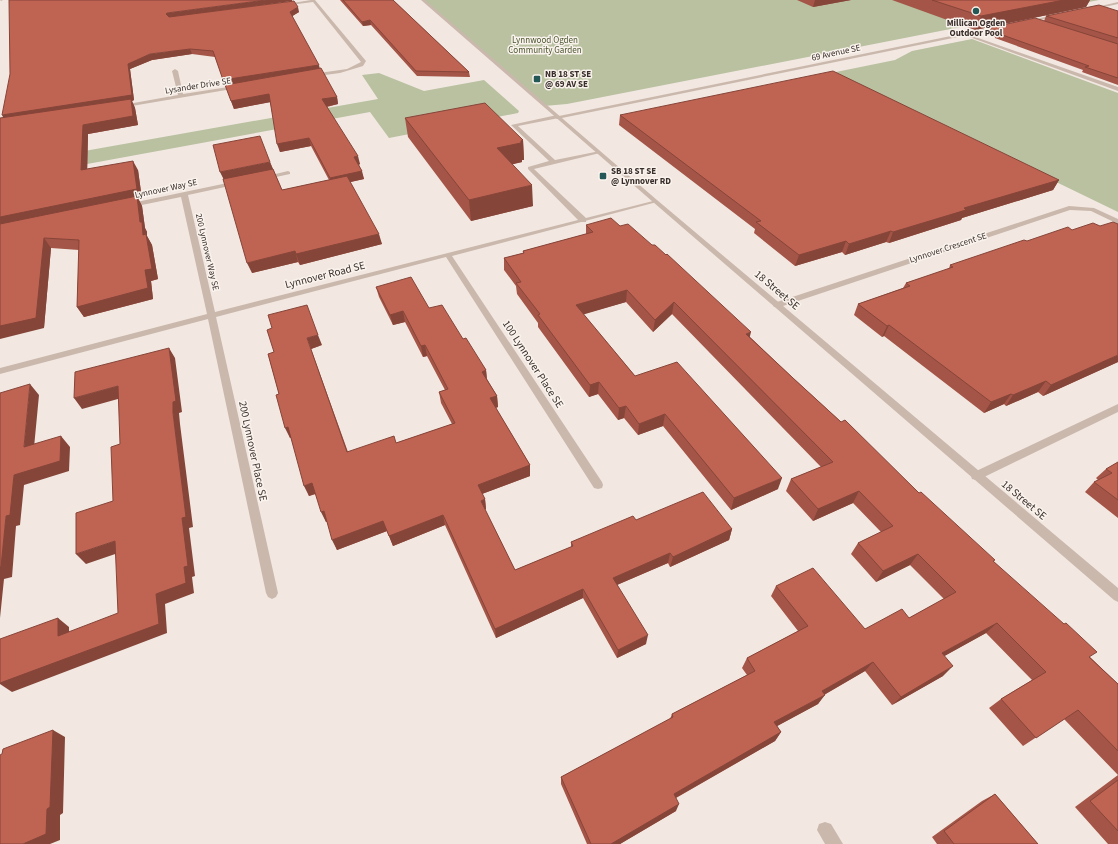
<svg xmlns="http://www.w3.org/2000/svg" width="1118" height="844" font-family="'Source Sans 3',sans-serif">
<style>
.green{fill:#b9c1a1}
.lines{fill:none;stroke-linecap:round;stroke-linejoin:round}
.service{fill:#cab8ad;fill-rule:evenodd}
.minor{fill:#cab8ad;fill-rule:evenodd}
.tertiary{fill:#cab8ad;fill-rule:evenodd}
.wall{fill:#a45547}
.shaded-wall{fill:#864539}
.building{fill:#bf6352;stroke:#864539}
.poi-dot{fill:#235857;stroke:#faf3ed;stroke-width:1.5}
.labels{text-anchor:middle;dominant-baseline:central;stroke-width:3;stroke-linejoin:round;paint-order:stroke}
.far-poi-label{font-size:9px;font-weight:bold;fill:#392e2b;stroke:#faf3ed;text-anchor:start}
.far-park-label{font-size:9px;fill:#4b5630;stroke:#faf3ed}
.far-street-label{font-size:9px;fill:#392e2b;stroke:#faf3ed}
.street-label{font-size:11px;fill:#392e2b;stroke:#faf3ed}
</style>
<rect width="100%" height="100%" fill="#f2e8e1"/>
<path class="green" d="M 423,0 L 1099,0 L 567,104 L 544,106 Z
M 972,39 L 1118,93 L 1118,212 L 831,73 L 895,60 L 912,51 Z
M 379,73 L 424,91 L 484,80 L 519,111 L 518,113 L 389,138 L 370,112 L 0,180 L 0,166 L 378,99 L 362,75 Z"/>
<g class="lines">
<path class="service" d="M 964,33 L 1118,87 L 1118,91 L 964,35 Z
M 557,115 L 560,117 L 559,118 L 518,126 L 555,160 L 600,151 L 600,153 L 534,169 L 586,218 L 586,222 L 580,222 L 528,169 L 528,167 L 549,161 L 511,125 Z"/>
<path class="minor" d="M 0,0 L 3,0 L 1,1 Z
M 311,0 L 315,0 L 366,61 L 363,66 L 340,73 L 310,77 L 309,76 L 312,74 L 347,69 L 361,62 L 313,2 L 282,6 L 280,5 Z
M 1118,2 L 1118,4 L 1090,10 L 1088,9 Z
M 1058,14 L 1060,16 L 1025,23 L 1023,22 Z
M 1000,26 L 1002,28 L 557,119 L 554,117 Z
M 175,69 L 178,71 L 183,94 L 241,85 L 244,87 L 120,108 L 117,106 L 178,95 L 172,71 Z
M 288,171 L 290,172 L 290,174 L 262,180 L 259,178 Z
M 237,181 L 240,183 L 239,184 L 188,195 L 215,312 L 657,200 L 657,202 L 452,256 L 602,482 L 603,485 L 602,488 L 598,489 L 594,488 L 446,257 L 216,317 L 278,593 L 276,597 L 272,599 L 268,597 L 266,593 L 208,319 L 0,374 L 0,368 L 207,314 L 181,197 L 127,208 L 124,206 L 127,204 Z
M 1069,206 L 1094,208 L 1118,219 L 1118,224 L 1091,211 L 1070,210 L 780,307 L 774,307 L 773,305 L 774,303 Z
M 1118,404 L 1118,412 L 980,479 L 976,480 L 972,479 L 971,476 L 972,473 Z
M 825,822 L 831,824 L 843,844 L 825,844 L 817,830 L 819,824 Z"/>
<path class="tertiary" d="M 421,0 L 425,0 L 657,200 L 1118,588 L 1118,602 L 1114,600 L 653,202 Z"/>
</g>
<path class="wall" d="M 340,0 L 393,0 L 469,72 L 470,77 L 417,76 L 371,25 L 363,26 Z
M 797,0 L 851,0 L 813,7 Z
M 892,0 L 1090,0 L 1086,7 L 975,30 Z
M 292,1 L 299,12 L 292,16 L 320,69 L 337,97 L 338,104 L 327,107 L 360,164 L 359,165 L 364,179 L 350,182 L 382,244 L 300,265 L 298,262 L 252,273 L 270,162 L 282,190 L 329,180 L 311,146 L 280,152 L 270,102 L 234,109 L 215,57 L 192,54 L 152,60 L 130,69 L 134,100 L 132,101 L 135,108 L 138,125 L 88,134 L 87,169 L 138,170 L 142,199 L 139,200 L 142,206 L 145,228 L 147,232 L 147,236 L 152,245 L 158,279 L 151,281 L 153,299 L 84,317 L 77,307 L 79,250 L 51,248 L 44,328 L 4,118 Z
M 1118,11 L 1118,85 L 1082,72 L 1083,70 L 995,38 L 995,37 L 985,33 L 988,28 L 1044,21 L 1046,16 Z
M 620,115 L 1059,180 L 1053,190 L 962,218 L 961,220 L 889,243 L 886,242 L 845,255 L 842,252 L 795,266 L 754,233 L 755,229 L 619,125 Z
M 405,118 L 523,140 L 524,160 L 522,160 L 522,162 L 512,164 L 533,206 L 471,221 L 408,137 Z
M 586,225 L 620,226 L 750,337 L 793,378 L 919,493 L 994,562 L 1090,657 L 1118,684 L 1118,775 L 1064,719 L 1023,746 L 989,708 L 1001,699 L 1032,680 L 986,633 L 944,656 L 943,676 L 892,705 L 865,671 L 824,695 L 818,704 L 777,726 L 781,732 L 775,741 L 676,798 L 676,811 L 620,844 L 587,844 L 561,784 L 561,777 L 670,719 L 672,714 L 747,675 L 742,668 L 747,658 L 798,631 L 771,596 L 776,586 L 865,629 L 909,618 L 944,599 L 910,565 L 876,582 L 851,554 L 858,543 L 881,532 L 853,503 L 813,521 L 786,491 L 791,479 L 821,467 L 672,314 L 653,332 L 626,302 L 583,314 L 635,376 L 778,489 L 731,510 L 663,426 L 638,435 L 624,418 L 618,420 L 598,394 L 589,397 L 538,327 L 538,323 L 517,294 L 516,286 L 504,270 L 504,258 L 523,253 L 523,251 L 586,234 Z
M 950,265 L 1118,362 L 1043,396 L 1038,392 L 1006,406 L 1004,404 L 984,413 L 884,336 L 882,337 L 854,315 L 858,304 L 903,288 L 906,283 L 949,269 Z
M 376,287 L 429,308 L 463,339 L 486,370 L 487,379 L 497,396 L 498,407 L 496,408 L 530,465 L 530,476 L 482,494 L 485,499 L 486,509 L 485,510 L 515,570 L 571,547 L 571,542 L 636,520 L 732,529 L 729,540 L 670,567 L 668,563 L 617,585 L 646,644 L 617,658 L 583,598 L 496,638 L 445,525 L 393,546 L 387,531 L 337,550 L 327,522 L 326,522 L 316,494 L 309,496 L 291,438 L 290,438 L 279,394 L 268,354 L 322,345 L 311,349 L 348,452 L 396,443 L 452,424 L 441,403 L 439,392 L 445,390 L 427,356 L 423,357 L 405,322 L 393,325 L 379,297 Z
M 1118,462 L 1118,518 L 1085,492 L 1094,482 L 1098,480 L 1096,478 L 1106,469 Z
M 1118,775 L 1118,844 L 1108,844 L 1075,807 Z
M 995,794 L 1038,844 L 937,844 L 932,837 L 982,801 Z"/>
<path class="shaded-wall" d="M 266,0 L 292,0 L 292,1 L 169,18 L 166,14 L 167,13 Z
M 815,0 L 851,0 L 813,7 Z
M 1064,0 L 1090,0 L 1086,7 L 975,30 L 981,16 Z
M 298,7 L 299,12 L 291,17 L 290,12 Z
M 370,20 L 371,25 L 363,26 L 362,22 Z
M 190,49 L 192,54 L 152,60 L 130,69 L 134,100 L 132,101 L 135,108 L 138,125 L 88,134 L 87,180 L 5,121 L 2,115 L 150,54 Z
M 319,65 L 320,70 L 225,86 L 223,80 Z
M 269,94 L 271,102 L 234,109 L 231,101 Z
M 337,97 L 338,104 L 324,107 L 322,99 Z
M 309,138 L 311,146 L 280,152 L 277,144 Z
M 523,140 L 524,160 L 522,160 L 522,162 L 498,168 L 497,148 Z
M 358,156 L 360,164 L 356,165 L 354,157 Z
M 133,161 L 138,170 L 142,199 L 139,200 L 142,206 L 145,228 L 147,232 L 147,236 L 152,245 L 158,279 L 151,281 L 153,299 L 84,317 L 77,307 L 145,270 L 148,245 L 0,228 L 0,217 Z
M 270,162 L 274,172 L 225,182 L 220,172 Z
M 362,171 L 364,179 L 333,186 L 330,178 Z
M 1059,180 L 1053,190 L 962,218 L 961,220 L 889,243 L 893,232 L 964,208 Z
M 532,185 L 533,206 L 471,221 L 469,200 Z
M 891,231 L 886,242 L 845,255 L 849,244 Z
M 379,234 L 382,244 L 300,265 L 296,254 Z
M 44,238 L 51,248 L 44,328 L 0,339 L 0,326 Z
M 846,241 L 842,252 L 795,266 L 799,255 Z
M 295,251 L 298,262 L 252,273 L 247,263 Z
M 627,290 L 626,302 L 575,317 L 576,305 Z
M 674,302 L 672,314 L 653,332 L 655,320 Z
M 403,311 L 405,322 L 393,325 L 390,315 Z
M 889,325 L 884,336 L 882,337 L 887,326 Z
M 751,332 L 748,344 L 746,334 Z
M 318,335 L 322,345 L 311,349 L 307,338 Z
M 425,345 L 427,356 L 423,357 L 421,346 Z
M 169,348 L 175,358 L 182,412 L 179,413 L 180,424 L 193,527 L 189,528 L 195,576 L 192,577 L 194,593 L 165,604 L 167,633 L 12,692 L 0,684 L 0,683 L 156,594 L 184,567 L 182,518 L 173,413 Z
M 1118,355 L 1118,362 L 1043,396 L 1051,385 Z
M 486,370 L 487,381 L 482,372 Z
M 1046,381 L 1038,392 L 1006,406 L 1013,395 Z
M 599,382 L 598,394 L 589,397 L 590,385 Z
M 30,384 L 39,395 L 33,458 L 24,447 Z
M 118,386 L 125,397 L 82,409 L 74,398 Z
M 1011,394 L 1004,404 L 984,413 L 991,402 Z
M 497,396 L 498,407 L 491,409 L 490,398 Z
M 626,406 L 624,418 L 618,420 L 619,408 Z
M 665,414 L 663,426 L 638,435 L 639,424 Z
M 288,427 L 293,437 L 290,438 L 285,428 Z
M 61,436 L 70,447 L 69,471 L 24,485 L 20,525 L 16,526 L 12,577 L 4,579 L 0,618 L 0,567 L 6,516 L 14,475 Z
M 530,465 L 530,476 L 479,495 L 478,485 Z
M 782,478 L 778,489 L 731,510 L 734,498 Z
M 312,483 L 317,493 L 309,496 L 304,486 Z
M 859,491 L 853,503 L 813,521 L 818,509 Z
M 485,499 L 486,509 L 482,511 L 481,501 Z
M 324,511 L 328,521 L 326,522 L 321,512 Z
M 443,515 L 445,525 L 393,546 L 389,536 Z
M 383,521 L 387,531 L 337,550 L 332,540 Z
M 732,529 L 729,540 L 670,567 L 673,557 Z
M 115,541 L 124,551 L 86,564 L 76,554 Z
M 670,553 L 668,563 L 612,587 L 613,578 Z
M 918,554 L 910,565 L 876,582 L 883,571 Z
M 583,589 L 583,598 L 496,638 L 495,629 Z
M 58,618 L 69,627 L 69,644 L 58,636 Z
M 997,623 L 986,633 L 932,663 L 942,653 Z
M 648,635 L 646,644 L 617,658 L 618,650 Z
M 873,662 L 865,671 L 815,700 L 822,691 Z
M 953,666 L 943,676 L 892,705 L 901,697 Z
M 825,695 L 818,704 L 768,731 L 774,722 Z
M 53,730 L 65,737 L 63,813 L 60,815 L 60,840 L 50,844 L 23,844 Z
M 781,732 L 775,741 L 670,801 L 674,794 Z
M 679,804 L 676,811 L 620,844 L 611,844 Z"/>
<path class="building" d="M 9,0 L 266,0 L 167,13 L 166,14 L 169,17 L 294,1 L 298,7 L 290,12 L 319,65 L 223,80 L 213,51 L 190,49 L 150,54 L 128,64 L 132,95 L 2,115 L 10,74 Z
M 343,0 L 393,0 L 469,72 L 416,71 L 370,20 L 362,22 Z
M 932,0 L 1064,0 L 981,16 Z
M 1099,5 L 1118,11 L 1118,38 L 1046,16 Z
M 1035,18 L 1118,44 L 1118,78 L 1085,67 L 1089,66 L 997,33 L 1000,32 L 988,28 Z
M 321,68 L 337,97 L 322,99 L 358,156 L 354,157 L 362,171 L 330,178 L 309,138 L 277,144 L 269,94 L 231,101 L 225,85 Z
M 833,71 L 1059,180 L 964,208 L 966,210 L 893,232 L 891,231 L 849,244 L 846,241 L 799,255 L 756,222 L 761,221 L 620,115 Z
M 131,99 L 133,116 L 83,125 L 81,170 L 133,161 L 137,189 L 0,217 L 0,118 Z
M 485,103 L 523,140 L 521,141 L 521,143 L 497,148 L 532,185 L 469,200 L 405,118 Z
M 260,136 L 270,162 L 220,172 L 213,145 Z
M 273,169 L 282,190 L 347,176 L 379,234 L 296,254 L 295,251 L 247,263 L 223,179 Z
M 137,196 L 140,222 L 142,222 L 143,235 L 146,234 L 152,269 L 145,270 L 148,288 L 77,307 L 79,240 L 44,238 L 36,318 L 0,326 L 0,224 Z
M 611,218 L 620,226 L 628,224 L 652,245 L 655,245 L 666,255 L 667,254 L 751,332 L 746,334 L 793,378 L 841,422 L 845,420 L 919,493 L 921,492 L 995,560 L 993,561 L 1064,624 L 1066,623 L 1097,652 L 1089,657 L 1118,684 L 1118,751 L 1078,710 L 1036,738 L 1001,699 L 1046,672 L 997,623 L 942,653 L 953,666 L 901,697 L 873,662 L 822,691 L 825,695 L 774,722 L 781,732 L 674,794 L 679,804 L 611,844 L 591,844 L 561,777 L 673,717 L 672,714 L 755,671 L 747,658 L 808,626 L 776,586 L 813,568 L 865,629 L 902,609 L 909,618 L 956,592 L 918,554 L 883,571 L 858,543 L 893,526 L 859,491 L 818,509 L 791,479 L 833,462 L 674,302 L 655,320 L 627,290 L 576,305 L 635,376 L 677,362 L 782,478 L 734,498 L 665,414 L 639,424 L 626,406 L 619,408 L 599,382 L 590,385 L 538,315 L 540,314 L 516,283 L 521,282 L 504,258 L 524,253 L 523,251 L 593,232 L 586,225 Z
M 1113,222 L 1118,224 L 1118,355 L 1051,385 L 1046,381 L 1013,395 L 1011,394 L 991,402 L 889,325 L 887,326 L 858,304 L 910,286 L 906,283 L 953,267 L 950,265 L 1024,240 L 1027,241 L 1068,227 L 1072,230 L 1093,223 L 1100,226 Z
M 411,277 L 429,308 L 442,305 L 463,339 L 466,338 L 486,370 L 482,372 L 497,396 L 490,398 L 530,465 L 478,485 L 485,499 L 481,501 L 515,570 L 573,546 L 571,542 L 633,516 L 636,520 L 703,492 L 732,529 L 673,557 L 670,553 L 613,578 L 648,635 L 618,650 L 583,589 L 495,629 L 443,515 L 389,536 L 383,521 L 332,540 L 324,511 L 321,512 L 312,483 L 304,486 L 288,427 L 285,428 L 276,395 L 279,394 L 268,354 L 274,352 L 267,330 L 272,328 L 268,315 L 307,305 L 318,335 L 307,338 L 347,452 L 394,436 L 396,443 L 455,423 L 439,392 L 448,389 L 425,345 L 421,346 L 403,311 L 390,315 L 376,287 Z
M 169,348 L 176,401 L 173,402 L 173,413 L 186,517 L 182,518 L 188,566 L 184,567 L 186,583 L 156,594 L 159,624 L 0,683 L 0,639 L 58,618 L 58,636 L 118,613 L 115,541 L 76,554 L 76,513 L 113,501 L 111,447 L 120,444 L 118,386 L 74,398 L 75,372 Z
M 30,384 L 24,447 L 61,436 L 60,461 L 14,475 L 10,515 L 6,516 L 1,567 L 0,567 L 0,393 Z
M 1118,462 L 1118,500 L 1094,482 L 1112,473 L 1106,469 Z
M 53,730 L 50,807 L 47,809 L 46,834 L 23,844 L 0,844 L 0,755 L 2,754 L 3,749 Z
M 1118,780 L 1118,831 L 1090,801 Z
M 995,794 L 1038,844 L 954,844 L 944,831 Z"/>
<g class="poi-dot">
<circle cx="976" cy="11" r="4"/>
<rect x="533" y="75" width="8" height="8" rx="2"/>
<rect x="599" y="172" width="8" height="8" rx="2"/>
</g>
<g class="labels">
<g class="far-poi-label">
<text x="976" y="23" text-anchor="middle">Millican Ogden<tspan x="976" dy="10">Outdoor Pool</tspan></text>
<text x="545" y="74">NB 18 ST SE<tspan x="545" dy="10">@ 69 AV SE</tspan></text>
<text x="611" y="171">SB 18 ST SE<tspan x="611" dy="10">@ Lynnover RD</tspan></text>
</g>
<g class="far-park-label">
<text x="545" y="40">Lynnwood Ogden<tspan x="545" dy="10">Community Garden</tspan></text>
</g>
<g class="far-street-label">
<text transform="translate(836 53) rotate(-12)">69 Avenue SE</text>
<text transform="translate(198 86) rotate(-9)">Lysander Drive SE</text>
<text transform="translate(166 189) rotate(-12)">Lynnover Way SE</text>
<text transform="translate(948 248) rotate(-18)">Lynnover Crescent SE</text>
<text transform="translate(207 252) rotate(77)">200 Lynnover Way SE</text>
</g>
<g class="street-label">
<text transform="translate(325 275) rotate(-14)">Lynnover Road SE</text>
<text transform="translate(777 290) rotate(40)">18 Street SE</text>
<text transform="translate(533 364) rotate(57)">100 Lynnover Place SE</text>
<text transform="translate(253 451) rotate(78)">200 Lynnover Place SE</text>
<text transform="translate(1024 500) rotate(40)">18 Street SE</text>
</g>
</g>
</svg>
